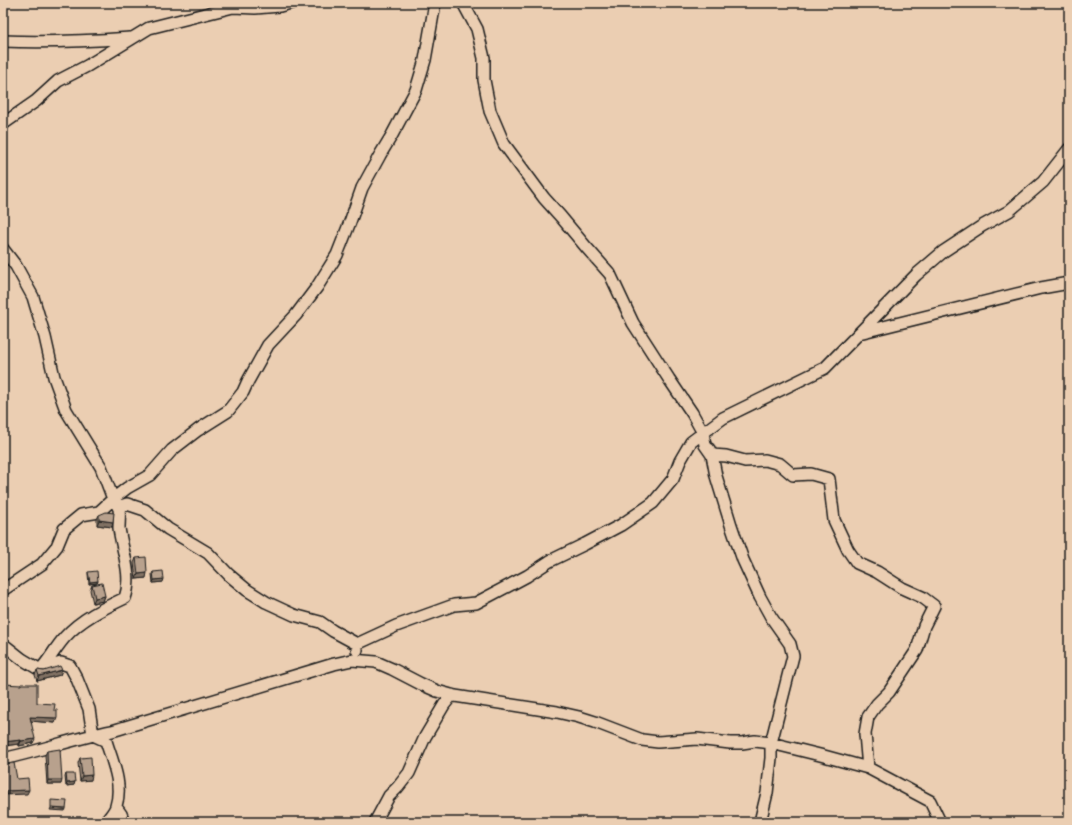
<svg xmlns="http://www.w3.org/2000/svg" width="1072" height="825" font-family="Dekko,sans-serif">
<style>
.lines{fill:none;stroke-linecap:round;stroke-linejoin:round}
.minor-casing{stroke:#1c1c1c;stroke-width:14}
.minor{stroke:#ebceb2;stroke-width:11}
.wall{fill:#9e8a79;stroke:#1c1c1c}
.shaded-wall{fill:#817163;stroke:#1c1c1c}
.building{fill:#b8a18d;stroke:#1c1c1c}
</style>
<rect width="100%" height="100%" fill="#ebceb2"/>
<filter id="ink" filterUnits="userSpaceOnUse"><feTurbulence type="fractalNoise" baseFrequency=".025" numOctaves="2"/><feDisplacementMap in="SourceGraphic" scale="8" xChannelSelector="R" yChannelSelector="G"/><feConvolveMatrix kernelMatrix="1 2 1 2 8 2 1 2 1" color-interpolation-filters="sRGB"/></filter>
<g filter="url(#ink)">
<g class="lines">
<defs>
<path id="minor" d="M 463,3 L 477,29 L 484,58 L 484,80 L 490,111 L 504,144 L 544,198 L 561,217 L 586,247 L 610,274 L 633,323 L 669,379 L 692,413 L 703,433 L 705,445 L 712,455 L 726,456 L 745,461 L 765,460 L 780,464 L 793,475 L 811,474 L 829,479 L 834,520 L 848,550 L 857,563 L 877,572 L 902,588 L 922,597 L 934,606 L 924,626 L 917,650 L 889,692 L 877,704 L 868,717 L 865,734 L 868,768
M 3,41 C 46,43 88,41 130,38
M 3,124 L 36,101 L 58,81 L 87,66 L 149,28 L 233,7 L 255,8 L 280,6 L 291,3
M 3,249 L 16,266 L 33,297 L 45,337 L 54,377 L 66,410 L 101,467 L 113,499 L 99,512 L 81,515 L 64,529 L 57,546 L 42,564 L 3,590
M 859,333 L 1041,288 L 1069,283
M 709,449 L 712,455 L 716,476 L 731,525 L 743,560 L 760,597 L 771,617 L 790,644 L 793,656 L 771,743 L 771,758 L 767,793 L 760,822
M 118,507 L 127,504 L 145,510 L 168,529 L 208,553 L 229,575 L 247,590 L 266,602 L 294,615 L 320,622 L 333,631 L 357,644 L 357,650
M 3,644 L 22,659 L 37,668 L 41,669 L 61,663 L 70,666 L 77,679 L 89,709 L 93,735 L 106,741 C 112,761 123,784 116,806 C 115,811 109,817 106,822
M 357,644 L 396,626 L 454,605 L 476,603 L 527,576 L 550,561 L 585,544 L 621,525 L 653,503 L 673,479 L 680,461 L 691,442 L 723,418 L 825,368 L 916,275 L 944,251 L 982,226 L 1009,211 L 1043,182 L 1069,149
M 41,669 C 50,659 56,647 65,637 C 81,619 104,608 125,598 C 133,575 122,551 119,528 C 119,522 120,515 119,509 C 119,505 115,502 113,499 L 127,488 L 150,475 L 172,450 L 198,430 L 228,411 L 243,392 L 248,381 L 268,345 L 296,315 L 317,287 L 337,255 L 350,222 L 362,188 L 380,155 L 392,135 L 416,90 L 425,60 L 435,3
M 3,759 C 40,751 75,738 112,731 L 334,664 L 352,660 L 376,662 L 392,669 L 421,684 L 437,691 L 455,696 L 557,712 L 579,717 L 595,722 L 642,740 L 658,742 L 697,739 L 730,743 L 742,743 L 755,741 L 771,743 L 824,756 L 868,768 L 930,801 L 940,822
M 116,807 L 121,814 L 124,822
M 375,822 L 389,796 L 398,787 L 409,773 L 425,737 L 444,705 L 452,695"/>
</defs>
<use href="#minor" class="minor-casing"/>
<use href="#minor" class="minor"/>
</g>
<path class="wall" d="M 99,515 L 112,527 L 97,525 L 97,519 Z
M 136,558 L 146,578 L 136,579 L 134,563 Z
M 88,572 L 98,581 L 97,583 L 89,584 L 88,574 Z
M 153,572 L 163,582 L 153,583 L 152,574 Z
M 92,585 L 105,596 L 103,601 L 93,603 L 90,590 Z
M 37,670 L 44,671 L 62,670 L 60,675 L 37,681 L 35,675 Z
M 4,684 L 37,703 L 54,710 L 55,723 L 31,721 L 33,743 L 19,746 L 19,744 L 3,746 L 3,687 Z
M 47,751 L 61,784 L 47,784 L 45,755 Z
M 80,758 L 91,780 L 80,781 L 78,763 Z
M 66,774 L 74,785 L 66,786 L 65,777 Z"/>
<path class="shaded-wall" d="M 99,520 L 113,522 L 112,527 L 97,525 Z
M 147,573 L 146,578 L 136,579 L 138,574 Z
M 164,579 L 163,582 L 153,583 L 154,580 Z
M 98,581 L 97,583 L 89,584 L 90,582 Z
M 105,596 L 103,601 L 93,603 L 95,598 Z
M 62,670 L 60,675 L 37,681 L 39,676 Z
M 30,717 L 57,718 L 55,723 L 29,721 Z
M 35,739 L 33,743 L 19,746 L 21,741 Z
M 21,740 L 19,744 L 3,746 L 3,742 Z
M 92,775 L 91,780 L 80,781 L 82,776 Z
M 48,780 L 62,780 L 61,784 L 47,784 Z
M 75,782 L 74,785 L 66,786 L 67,783 Z
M 29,790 L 27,794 L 3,795 L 3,791 Z
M 51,808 L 66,809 L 65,811 L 50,810 Z"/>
<path class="building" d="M 106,512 L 114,513 L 113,522 L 99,520 L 99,515 Z
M 146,557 L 147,573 L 138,574 L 136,558 Z
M 97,571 L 98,581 L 90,582 L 88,572 Z
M 163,571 L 164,579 L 154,580 L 153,572 Z
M 102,583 L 105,596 L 95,598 L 92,585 Z
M 60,666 L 62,670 L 39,676 L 37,670 L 44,671 Z
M 4,684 L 21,685 L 21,684 L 37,684 L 37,703 L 55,704 L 54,710 L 57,710 L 57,718 L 30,717 L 35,739 L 21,741 L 21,740 L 3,742 L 3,693 Z
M 60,749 L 62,780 L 48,780 L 47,751 Z
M 91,757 L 92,775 L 82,776 L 80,758 Z
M 3,762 L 4,762 L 4,764 L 14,763 L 17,779 L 28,778 L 29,790 L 3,791 Z
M 66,774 L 74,774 L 75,782 L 67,783 Z
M 51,800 L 67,801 L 66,809 L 51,808 Z"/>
</g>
<rect width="1072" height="825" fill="none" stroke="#ebceb2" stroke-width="16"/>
<rect x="8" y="8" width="1056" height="809" fill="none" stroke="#1c1c1c" stroke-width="1.5" filter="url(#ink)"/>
</svg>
